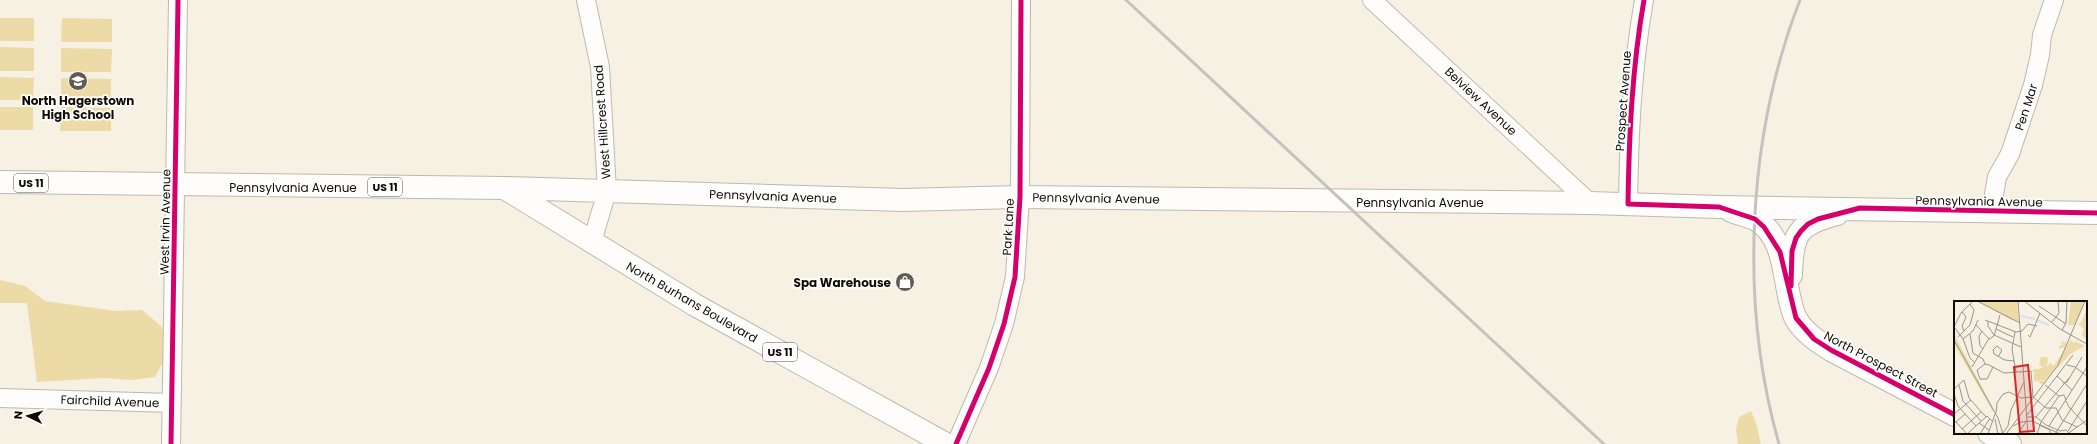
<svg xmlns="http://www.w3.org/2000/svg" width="2097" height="444" font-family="Poppins,sans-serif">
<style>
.green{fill:#ecdaa7}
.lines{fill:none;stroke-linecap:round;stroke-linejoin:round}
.minor-casing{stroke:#beb9ad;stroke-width:20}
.major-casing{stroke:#beb9ad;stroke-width:24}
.minor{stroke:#fefdfb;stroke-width:18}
.major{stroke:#fefdfb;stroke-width:22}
.rail{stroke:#c3c2be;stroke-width:3}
.cycleway-casing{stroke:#fff;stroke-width:8}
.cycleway{stroke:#d6006c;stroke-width:5}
.labels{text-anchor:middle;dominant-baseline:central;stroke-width:3.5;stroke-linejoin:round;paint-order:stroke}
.shield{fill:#fff;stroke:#57544e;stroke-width:1}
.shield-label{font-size:11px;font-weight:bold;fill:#0f0b02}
.poi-label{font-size:12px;font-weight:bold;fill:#0f0b02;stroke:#fff}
.street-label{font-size:12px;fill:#0f0b02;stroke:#fff}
.inset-river{fill:none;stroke:#d6e1f0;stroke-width:2}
.inset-road{fill:none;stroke:#9a9589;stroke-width:1}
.view{fill:#d62828;fill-opacity:0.15;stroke:#d62828;stroke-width:2}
.inset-edge{fill:none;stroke:#0f0b02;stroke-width:2}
</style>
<rect width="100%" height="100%" fill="#f6f1e3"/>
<path class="green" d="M 0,18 L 34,18 L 34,41 L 0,41 Z
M 62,18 L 112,19 L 112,42 L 61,42 Z
M 0,47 L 34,48 L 34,71 L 0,71 Z
M 61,48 L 112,49 L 111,72 L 61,72 Z
M 0,77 L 34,78 L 33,100 L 0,100 Z
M 61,78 L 111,79 L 111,101 L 61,101 Z
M 0,107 L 33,107 L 33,130 L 0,130 Z
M 61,107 L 111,108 L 111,131 L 60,131 Z
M 0,280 L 25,286 L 45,301 L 116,311 L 142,310 L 162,327 L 168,353 L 155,377 L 131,380 L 105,378 L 37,382 L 27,303 L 0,303 Z
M 1751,411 L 1756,423 L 1761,444 L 1738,444 L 1736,429 L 1739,417 Z"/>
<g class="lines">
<defs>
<path id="minor" d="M 586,0 L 600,67 L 607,191 L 592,242
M 1372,0 L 1590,203
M 1628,204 C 1629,136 1632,68 1644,0
M 1991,212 L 1997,177 L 2010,154 L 2033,85 L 2040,55 L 2042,35 L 2054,0
M 0,398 L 172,403
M 171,444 L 178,0
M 956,444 L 989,368 L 1004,324 L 1015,277 L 1020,197 L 1021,0"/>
<path id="major" d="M 0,182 L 505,188 L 903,200 L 1020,197 L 1590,203 L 1719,207 L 2097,213
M 506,189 L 695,305 L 946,444
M 1731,211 C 1739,214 1748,216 1755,219 C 1789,238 1782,286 1795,317 C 1803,332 1817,341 1831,350 L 1955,415
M 1791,275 C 1792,234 1797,224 1837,214
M 1989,433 L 2010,444"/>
</defs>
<use href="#minor" class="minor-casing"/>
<use href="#major" class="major-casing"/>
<use href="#minor" class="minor"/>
<use href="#major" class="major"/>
<path class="rail" d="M 1126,0 L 1604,444
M 1779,444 C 1739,304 1747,136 1800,0"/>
<defs>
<path id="cycleway" d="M 1644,0 C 1632,68 1629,136 1628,204 L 1719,207 L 1755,219 L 1764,227 L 1780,252 L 1796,318 L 1814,339 L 1831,350 L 1955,415
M 1791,286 L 1792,251 L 1796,238 L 1801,231 L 1808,224 L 1818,219 L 1860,208 L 2097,213
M 171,444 L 178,0
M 956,444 L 989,368 L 1004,324 L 1015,277 L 1020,197 L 1021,0"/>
</defs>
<use href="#cycleway" class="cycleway-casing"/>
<use href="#cycleway" class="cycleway"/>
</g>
<defs>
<symbol id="school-disc" viewBox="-11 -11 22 22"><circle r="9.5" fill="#605c51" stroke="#fff"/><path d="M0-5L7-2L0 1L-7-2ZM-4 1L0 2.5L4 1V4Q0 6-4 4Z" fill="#fff"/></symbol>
<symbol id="shop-disc" viewBox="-11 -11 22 22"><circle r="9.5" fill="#605c51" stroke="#fff"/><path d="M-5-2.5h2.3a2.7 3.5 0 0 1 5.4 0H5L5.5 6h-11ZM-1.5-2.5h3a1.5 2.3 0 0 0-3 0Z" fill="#fff"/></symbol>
</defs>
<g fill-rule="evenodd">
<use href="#school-disc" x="67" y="70" width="22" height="22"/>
<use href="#shop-disc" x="894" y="271" width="22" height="22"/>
</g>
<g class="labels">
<g class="shield">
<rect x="14" y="174" width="34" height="18" rx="3"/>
<rect x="368" y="178" width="34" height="18" rx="3"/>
<rect x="763" y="343" width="34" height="18" rx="3"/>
</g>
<g class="shield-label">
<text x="31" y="183">US 11</text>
<text x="385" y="187">US 11</text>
<text x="780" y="352">US 11</text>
</g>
<g class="poi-label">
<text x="78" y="100">North Hagerstown<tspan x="78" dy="14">High School</tspan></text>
<text x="891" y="282" text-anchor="end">Spa Warehouse</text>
</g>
<g class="street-label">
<text transform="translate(1481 101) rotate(43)">Belview Avenue</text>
<text transform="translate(1623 101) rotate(-86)">Prospect Avenue</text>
<text transform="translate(2026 107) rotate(-72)">Pen Mar</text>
<text transform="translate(602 122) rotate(-94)">West Hillcrest Road</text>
<text x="293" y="187">Pennsylvania Avenue</text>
<text transform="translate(773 196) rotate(2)">Pennsylvania Avenue</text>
<text transform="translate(1096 198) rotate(1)">Pennsylvania Avenue</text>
<text transform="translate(1979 201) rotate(1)">Pennsylvania Avenue</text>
<text x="1420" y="202">Pennsylvania Avenue</text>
<text transform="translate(165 222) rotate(-89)">West Irvin Avenue</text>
<text transform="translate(1008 227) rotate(-87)">Park Lane</text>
<text transform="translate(692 302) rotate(30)">North Burhans Boulevard</text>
<text transform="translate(1881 364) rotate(28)">North Prospect Street</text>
<text transform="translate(110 401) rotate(2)">Fairchild Avenue</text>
</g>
</g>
<g transform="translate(1954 301)">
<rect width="133" height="133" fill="#f6f1e3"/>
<path d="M 24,0 L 63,0 L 65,21 L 55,18 ZM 117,0 L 128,0 L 129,4 L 121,24 L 114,24 ZM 133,7 L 133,39 L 128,34 L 130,28 L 123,22 L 127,22 ZM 0,33 L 40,109 L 39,111 L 0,43 ZM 116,37 L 107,57 L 100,69 L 89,84 L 83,80 L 91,80 L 100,67 L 91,79 L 80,80 L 80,71 L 77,69 L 89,67 L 85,63 L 87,56 L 94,56 L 93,66 L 96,62 L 100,65 L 97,69 L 109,51 L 111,46 L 105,48 L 106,44 L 111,45 L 107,43 L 109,40 L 113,43 ZM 124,38 L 123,41 L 131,45 L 116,53 L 101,70 L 116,39 L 121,42 Z" fill="#ecdaa7"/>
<path class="inset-river" d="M 67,15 L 81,18M 82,19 L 95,24"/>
<path class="inset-road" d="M 19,0 L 7,12 L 0,26 L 9,38 L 16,57 L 21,62M 23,0 L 66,22M 64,0 L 74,133M 70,0 L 106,28 L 133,43M 82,0 L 98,0M 85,5 L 112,23M 8,11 L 12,16 L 8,25 L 10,30M 31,19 L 62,31 L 68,30 L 74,23 L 83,25M 34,20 L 34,25 L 40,34 L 67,46M 98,21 L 105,12 L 104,0M 22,24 L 35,38M 42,28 L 59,36M 108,29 L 112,22 L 113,0M 28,30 L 25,35 L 26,45 L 29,48M 61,31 L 58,48 L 62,71M 16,33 L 19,52 L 29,58 L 31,63M 74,34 L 76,36 L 86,12M 4,36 L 16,24 L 20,9 L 16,3M 9,38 L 19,30 L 24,19M 0,39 L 44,117 L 49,133M 44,56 L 48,49 L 43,45 L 39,49 L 40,53 L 42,54 L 49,58 L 51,59 L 60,60M 113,64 L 121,66 L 133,75M 18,66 L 34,39 L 40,35 L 46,14M 39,66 L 33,78 L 26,78 L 23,69 L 31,63 L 35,64 L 50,72 L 77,70 L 79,96M 103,75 L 118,89M 109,82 L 113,81 L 128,56M 5,84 L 9,100 L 27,120M 91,84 L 105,95M 0,88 L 10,79 L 15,97 L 32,116M 0,93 L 4,105 L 22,125M 112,100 L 115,106 L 133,125M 42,112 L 43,102 L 49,93 L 55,91 L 67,97 L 79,96 L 92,107 L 102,107 L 108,119 L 123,126M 0,113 L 17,99M 73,114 L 119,54M 73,116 L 82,116 L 92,124 L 106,130 L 112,129 L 116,133M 82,116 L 115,77M 41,118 L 44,133M 0,119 L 13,133M 2,121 L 11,113M 25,122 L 35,129M 85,124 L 96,129 L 96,133M 59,125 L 67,121 L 78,120 L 106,133M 95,125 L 133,66M 8,128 L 27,111M 114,130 L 133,100M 13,133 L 33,115 L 39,121M 26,133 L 36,117M 34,133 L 41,113M 48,133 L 54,125 L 57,109 L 70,81M 52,133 L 104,64 L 131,0M 64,133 L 73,119M 83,133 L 87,121 L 105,95 L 110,94 L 112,99M 101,133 L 133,83M 113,133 L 133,119"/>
<path class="view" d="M 74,64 L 80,130 L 66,131 L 60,66 Z"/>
<rect width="133" height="133" class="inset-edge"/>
</g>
<g transform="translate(28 416) rotate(275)" stroke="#ffffff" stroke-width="3" paint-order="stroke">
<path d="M0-3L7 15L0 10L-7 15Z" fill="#0f0b02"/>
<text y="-6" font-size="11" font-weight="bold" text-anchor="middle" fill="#0f0b02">N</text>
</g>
</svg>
